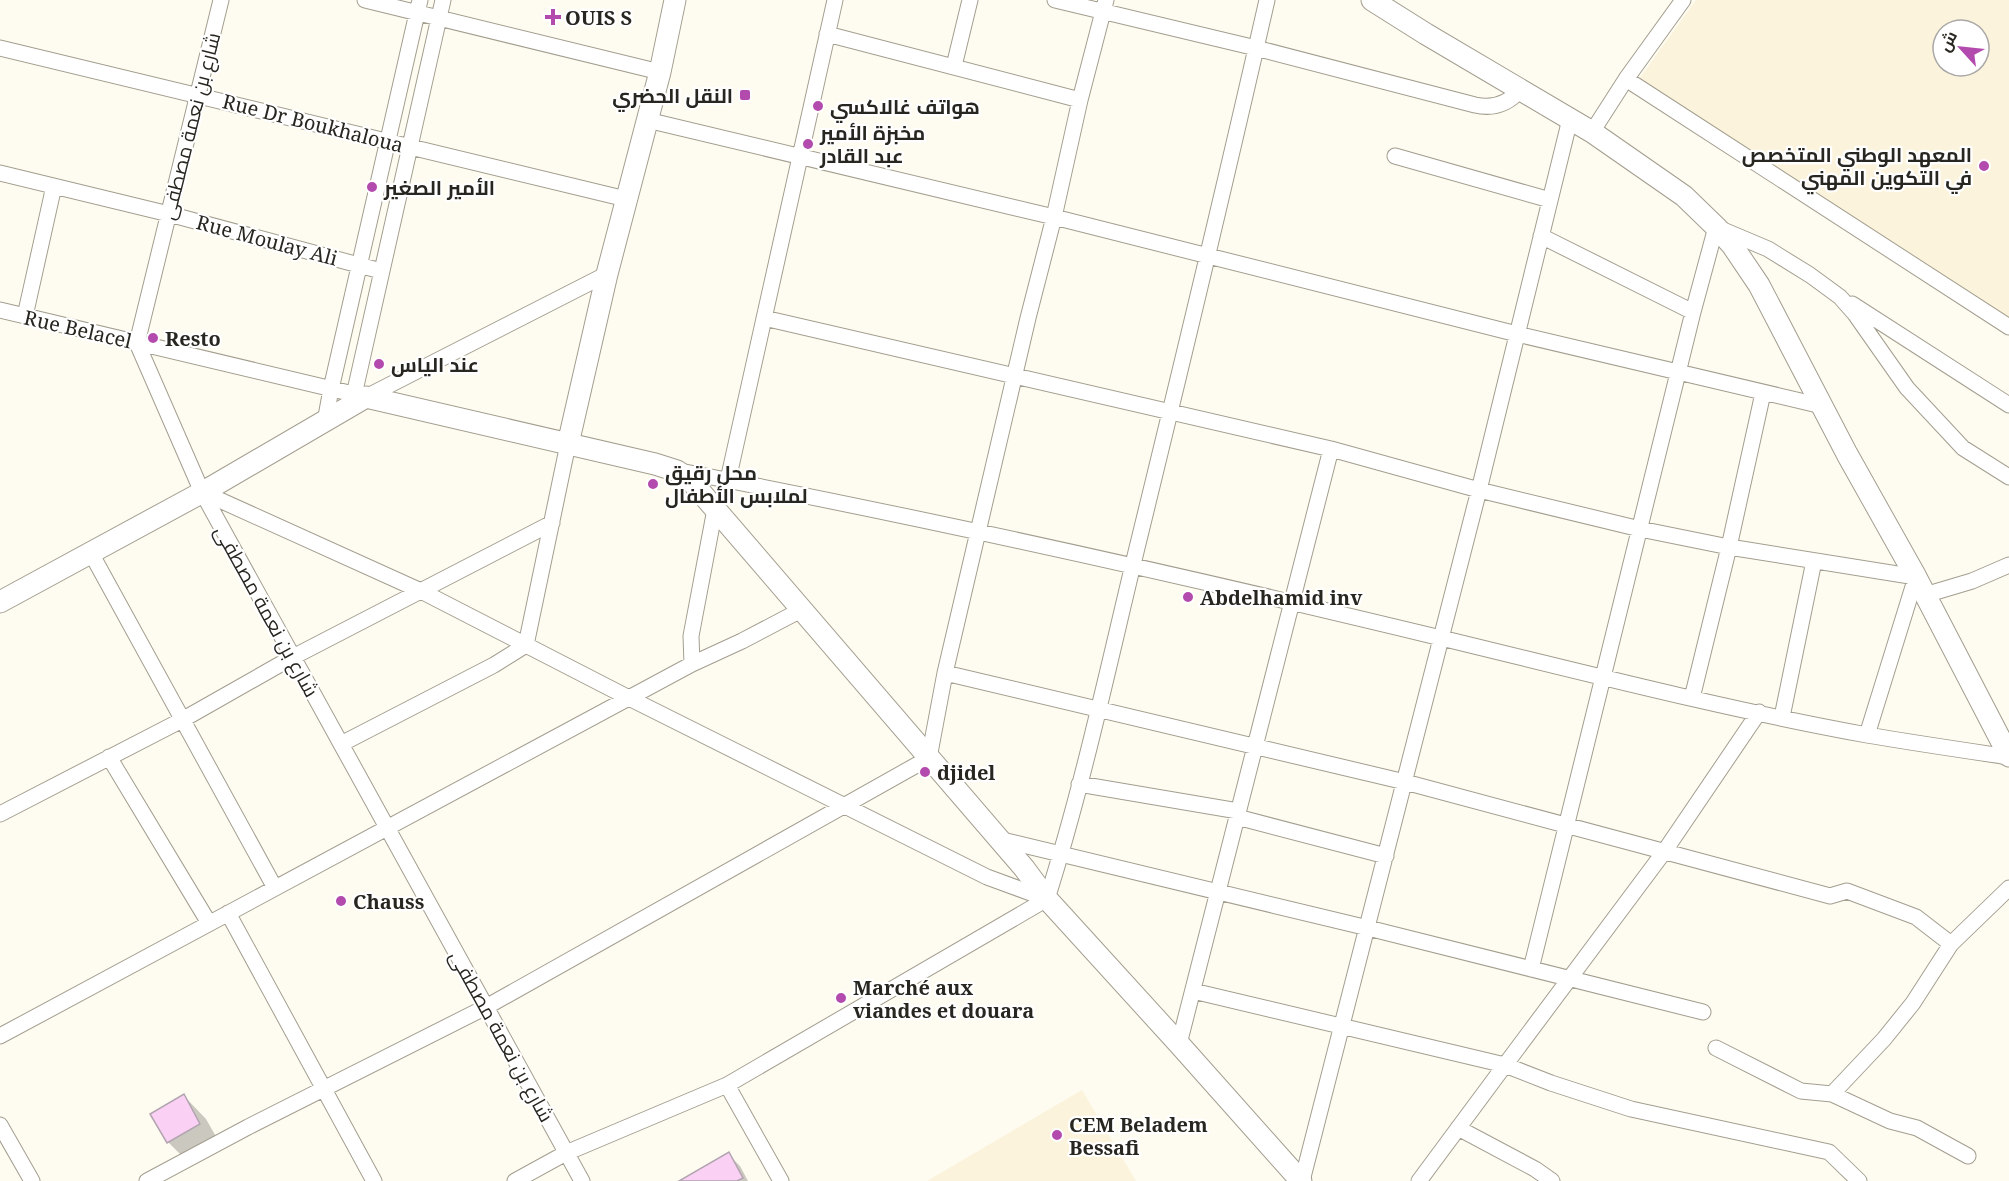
<svg xmlns="http://www.w3.org/2000/svg" width="2009" height="1181" font-family="'Noto Serif',Cairo,serif">
<style>
.built{fill:#fbf3db;fill-rule:evenodd}
.shadow{fill:#0003}
.building{fill:#fad1f5;stroke:#b1a4af;stroke-width:1.5}
.lines{fill:none;stroke-linecap:round;stroke-linejoin:round}
.street-casing{stroke:#a39e8f;stroke-width:17}
.secondary-casing{stroke:#a39e8f;stroke-width:23}
.street{stroke:#fff;stroke-width:15}
.secondary{stroke:#fff;stroke-width:21}
.poi-dot{fill:#b34bae;stroke:#fff;stroke-width:2}
.labels{text-anchor:middle;dominant-baseline:central;stroke-width:4.5;stroke-linejoin:round;paint-order:stroke}
.poi-label{font-size:20px;font-weight:bold;fill:#282620;stroke:#fff;text-anchor:start}
.street-label{font-size:20px;fill:#282620;stroke:#fff}
</style>
<rect width="100%" height="100%" fill="#fefbf1"/>
<path class="built" d="M 1696,0 L 2009,0 L 2009,321 L 1639,79 ZM 1943,30 L 1979,30 L 1979,66 L 1943,66 Z
M 1082,1090 L 1136,1181 L 927,1181 Z"/>
<path class="shadow" d="M 184,1096 L 206,1119 L 222,1147 L 191,1165 L 168,1142 L 152,1114 Z
M 728,1154 L 740,1166 L 748,1181 L 682,1181 Z"/>
<path class="building" d="M 184,1094 L 200,1124 L 167,1143 L 150,1114 Z
M 729,1152 L 743,1178 L 737,1181 L 679,1181 Z"/>
<g class="lines">
<defs>
<path id="street" d="M 221,0 L 137,343 L 202,492 L 582,1181
M 365,0 L 660,72
M 1055,0 L 1256,48 L 1475,105 C 1493,109 1508,104 1520,90
M 827,34 L 1080,100
M 0,48 L 626,199
M 954,66 L 970,0
M 1626,79 L 2009,327
M 647,120 L 1054,217 L 1517,334 L 1822,406
M 1592,132 L 1626,79 L 1683,0
M 1395,156 L 1550,200
M 0,173 L 169,214 L 381,271
M 1541,236 L 1693,312
M 1852,304 L 2009,405
M 0,310 L 366,397 L 607,274
M 25,316 L 54,186
M 764,318 L 1331,449 L 1479,490 L 1640,529 L 1729,547 L 1916,577 L 1867,735
M 354,395 L 443,0
M 325,422 L 331,389 L 420,0
M 680,471 C 935,520 1189,577 1441,638 C 1582,672 1724,709 1867,735 C 1914,743 1962,750 2009,757
M 728,480 L 835,0
M 202,492 L 421,591 L 629,698 L 987,877 L 1047,899
M 715,509 L 691,636 L 692,664 L 742,641 L 801,610
M 91,553 L 275,888
M 1925,595 L 1972,581 L 2009,565
M 945,673 L 1405,782 L 1830,896 L 1847,891 L 1916,917 L 1951,944
M 1692,698 L 1729,547 L 1763,393
M 1782,717 L 1814,561
M 341,744 L 494,665 L 526,645 L 568,444
M 109,757 L 209,923
M 1079,784 L 1238,811
M 0,814 L 182,720 L 293,657 L 552,523
M 1237,817 L 1386,856
M 998,839 L 1368,928 L 1703,1012
M 228,913 L 374,1181
M 1531,969 L 1693,312 L 1716,227 L 1768,249 L 1810,275 L 1840,297 L 1855,314 L 1907,388 L 1963,448 L 2009,477
M 1193,991 L 1505,1065 L 1664,852 L 1759,712
M 0,1036 L 692,664
M 1179,1044 L 1331,449
M 1716,1048 L 1801,1091 L 1832,1094 L 1884,1039 L 1913,1003 L 1951,944 L 2009,888
M 727,1085 L 781,1181
M 1832,1094 L 1890,1121 L 1917,1128 L 1968,1156
M 0,1125 L 32,1181
M 1458,1128 L 1535,1169 L 1552,1181
M 147,1181 L 248,1127 L 486,1007 L 929,758 L 945,673 L 1028,318 L 1054,217 L 1080,100 L 1106,0
M 515,1181 L 566,1153 L 727,1085 L 1047,899 C 1083,785 1108,668 1136,552 C 1181,368 1225,185 1267,0
M 1302,1181 L 1479,490 L 1570,119
M 1419,1181 L 1505,1065 L 1551,1083 L 1631,1109 L 1829,1152 L 1859,1181"/>
<path id="secondary" d="M 1372,0 L 1426,34 L 1592,132 L 1684,196 L 1716,227 L 1732,245 L 1759,285 L 1847,454 L 1916,577 L 2009,756
M 568,444 L 607,274 L 660,72 L 675,0
M 0,602 L 210,488 L 366,397 L 655,464 L 677,471 L 692,482 L 1024,868 L 1047,899 L 1179,1044 L 1301,1181"/>
</defs>
<use href="#street" class="street-casing"/>
<use href="#secondary" class="secondary-casing"/>
<use href="#street" class="street"/>
<use href="#secondary" class="secondary"/>
</g>
<g class="poi-dot">
<path d="M550 8h6v6h6v6h-6v6h-6v-6h-6v-6h6z"/>
<rect x="739" y="89" width="12" height="12" rx="3"/>
<circle cx="818" cy="106" r="6"/>
<circle cx="808" cy="144" r="6"/>
<circle cx="1984" cy="166" r="6"/>
<circle cx="372" cy="187" r="6"/>
<circle cx="153" cy="338" r="6"/>
<circle cx="379" cy="364" r="6"/>
<circle cx="653" cy="484" r="6"/>
<circle cx="1188" cy="597" r="6"/>
<circle cx="925" cy="772" r="6"/>
<circle cx="341" cy="901" r="6"/>
<circle cx="841" cy="998" r="6"/>
<circle cx="1057" cy="1135" r="6"/>
</g>
<g class="labels">
<g class="poi-label">
<text x="565" y="17">OUIS S</text>
<text x="733" y="95" text-anchor="end">النقل الحضري</text>
<text x="830" y="106">هواتف غالاكسي</text>
<text x="820" y="132">مخبزة الأمير<tspan x="820" dy="23">عبد القادر</tspan></text>
<text x="1972" y="154" text-anchor="end">المعهد الوطني المتخصص<tspan x="1972" dy="23">في التكوين المهني</tspan></text>
<text x="384" y="187">الأمير الصغير</text>
<text x="165" y="338">Resto</text>
<text x="391" y="364">عند الياس</text>
<text x="665" y="472">محل رقيق<tspan x="665" dy="23">لملابس الأطفال</tspan></text>
<text x="1200" y="597">Abdelhamid inv</text>
<text x="937" y="772">djidel</text>
<text x="353" y="901">Chauss</text>
<text x="853" y="987">Marché aux<tspan x="853" dy="23">viandes et douara</tspan></text>
<text x="1069" y="1124">CEM Beladem<tspan x="1069" dy="23">Bessafi</tspan></text>
</g>
<g class="street-label">
<text transform="translate(313 123) rotate(14)">Rue Dr Boukhaloua</text>
<text transform="translate(190 126) rotate(-76)">شارع بن نعمة مصطفى</text>
<text transform="translate(267 240) rotate(15)">Rue Moulay Ali</text>
<text transform="translate(78 329) rotate(13)">Rue Belacel</text>
<text transform="translate(267 611) rotate(61)">شارع بن نعمة مصطفى</text>
<text transform="translate(502 1036) rotate(61)">شارع بن نعمة مصطفى</text>
</g>
</g>
<g transform="translate(1961 48) rotate(297)"><circle r="28" fill="#ffffff" stroke="#a9a8a6" stroke-width="1.5"/>
<path d="M0-4.5L10 22L0 15L-10 22Z" fill="#b34bae"/>
<text y="-9" font-size="16" font-weight="bold" text-anchor="middle" fill="#282620">ش</text>
</g>
</svg>
